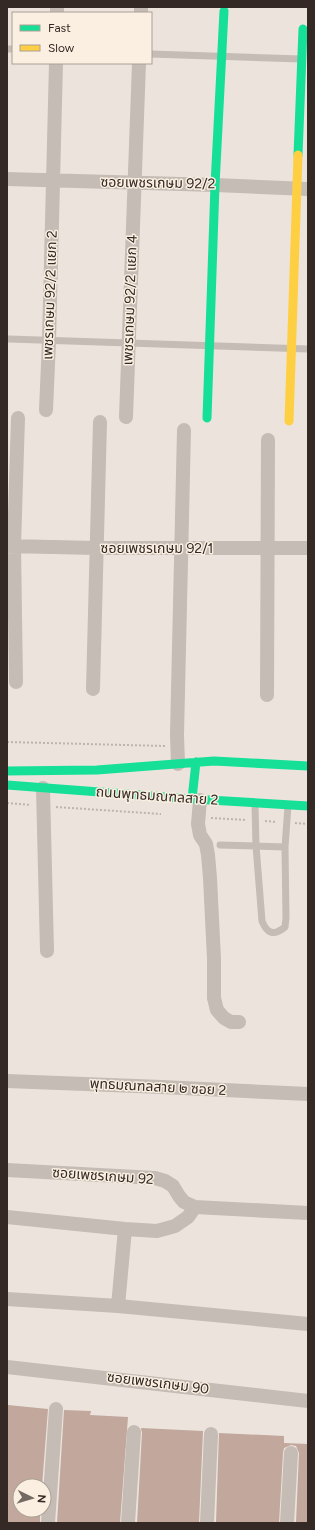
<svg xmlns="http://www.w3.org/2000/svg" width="315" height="1530" font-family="Figtree,'Noto Sans Thai',sans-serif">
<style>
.building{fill:#c1a79c}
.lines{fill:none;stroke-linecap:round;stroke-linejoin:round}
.path{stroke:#bdb4ad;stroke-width:2;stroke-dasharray:2 2;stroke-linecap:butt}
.lane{stroke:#c4bcb5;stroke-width:7}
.street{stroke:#c4bcb5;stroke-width:14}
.fast{stroke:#16e098;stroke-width:9}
.slow{stroke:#ffcf43;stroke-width:9}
.labels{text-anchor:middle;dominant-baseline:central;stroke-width:3;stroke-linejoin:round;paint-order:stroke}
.street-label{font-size:14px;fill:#342924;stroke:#faefe1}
</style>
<rect width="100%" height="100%" fill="#ece4dc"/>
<path class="building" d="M 8,1405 L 48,1409 L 42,1486 L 20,1486 L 20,1510 L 40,1510 L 40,1523 L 7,1523 Z
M 64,1410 L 91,1411 L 90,1415 L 128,1417 L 120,1523 L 57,1523 Z
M 141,1428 L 203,1431 L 199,1523 L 137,1523 L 142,1433 Z
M 219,1433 L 284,1436 L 284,1443 L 308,1444 L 308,1523 L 296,1523 L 299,1453 L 296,1446 L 291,1445 L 284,1448 L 283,1453 L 279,1523 L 216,1523 Z"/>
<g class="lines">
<path class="path" d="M 7,742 L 165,746
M 7,803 L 31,805
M 56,807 L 161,814
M 211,818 L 247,820
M 265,821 L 277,822
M 295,823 L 308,824"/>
<path class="lane" d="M 8,49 L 13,49
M 151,54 L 301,59
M 9,339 L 308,349
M 255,805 L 256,846 L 262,921 C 267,934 274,936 285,927 L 286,918 L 285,847 L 288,806
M 220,845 L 285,847"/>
<path class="street" d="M 57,13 L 57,7
M 141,13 L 141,7
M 7,179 L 215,185 L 308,189
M 46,410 L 49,341 L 56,63
M 126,417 L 139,63
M 7,546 L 97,548 L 308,548
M 16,682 L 14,546 L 18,418
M 93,689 L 100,422
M 267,695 L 268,440
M 178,764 L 177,735 L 184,430
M 43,788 L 47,951
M 200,800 L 198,824 L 200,835 L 206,844 L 208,855 L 210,878 L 214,959 L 214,998 L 217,1010 L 224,1018 L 231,1022 L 239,1022
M 7,1081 L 162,1087 L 308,1094
M 7,1170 L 155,1178 L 165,1181 L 173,1186 L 179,1196 L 184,1202 L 195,1207 L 308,1213
M 7,1217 L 125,1229 L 157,1231 L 175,1226 L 188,1217 L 195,1207
M 125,1229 L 118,1306 L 308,1324
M 7,1299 L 118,1306
M 7,1367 L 308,1401
M 48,1523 L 56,1409
M 128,1523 L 134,1432
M 207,1523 L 211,1434
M 287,1523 L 291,1453"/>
<path class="fast" d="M 298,155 L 303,29
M 207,418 L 215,185 L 224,11
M 7,771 L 97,770 L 214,761 L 308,766
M 7,785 L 192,799 L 308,806
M 192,799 L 196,762"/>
<path class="slow" d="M 289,421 L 298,155"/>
</g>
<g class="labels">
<g class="street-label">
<text transform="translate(158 183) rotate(1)">ซอยเพชรเกษม 92/2</text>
<text transform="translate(50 295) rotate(-88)">เพชรเกษม 92/2 แยก 2</text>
<text transform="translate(130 300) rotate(-88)">เพชรเกษม 92/2 แยก 4</text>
<text x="157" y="548">ซอยเพชรเกษม 92/1</text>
<text transform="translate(157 796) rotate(4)">ถนนพุทธมณฑลสาย 2</text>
<text transform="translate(158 1087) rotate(3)">พุทธมณฑลสาย ๒ ซอย 2</text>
<text transform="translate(103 1176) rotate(4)">ซอยเพชรเกษม 92</text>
<text transform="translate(158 1383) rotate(7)">ซอยเพชรเกษม 90</text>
</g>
</g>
<rect width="315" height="1530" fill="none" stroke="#342924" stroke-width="16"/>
<rect x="12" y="12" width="140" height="52" fill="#faefe1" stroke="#aba095"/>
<rect x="20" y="25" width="20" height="6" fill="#16e098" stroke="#aba095"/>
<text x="48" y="32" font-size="12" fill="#342924">Fast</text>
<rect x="20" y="45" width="20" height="6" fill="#ffcf43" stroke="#aba095"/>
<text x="48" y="52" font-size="12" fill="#342924">Slow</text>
<g transform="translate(32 1498) rotate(95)"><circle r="19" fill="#faefe1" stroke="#aba095"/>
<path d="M0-3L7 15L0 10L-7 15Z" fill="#746a64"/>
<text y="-6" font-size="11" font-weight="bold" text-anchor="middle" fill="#342924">N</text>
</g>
</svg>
